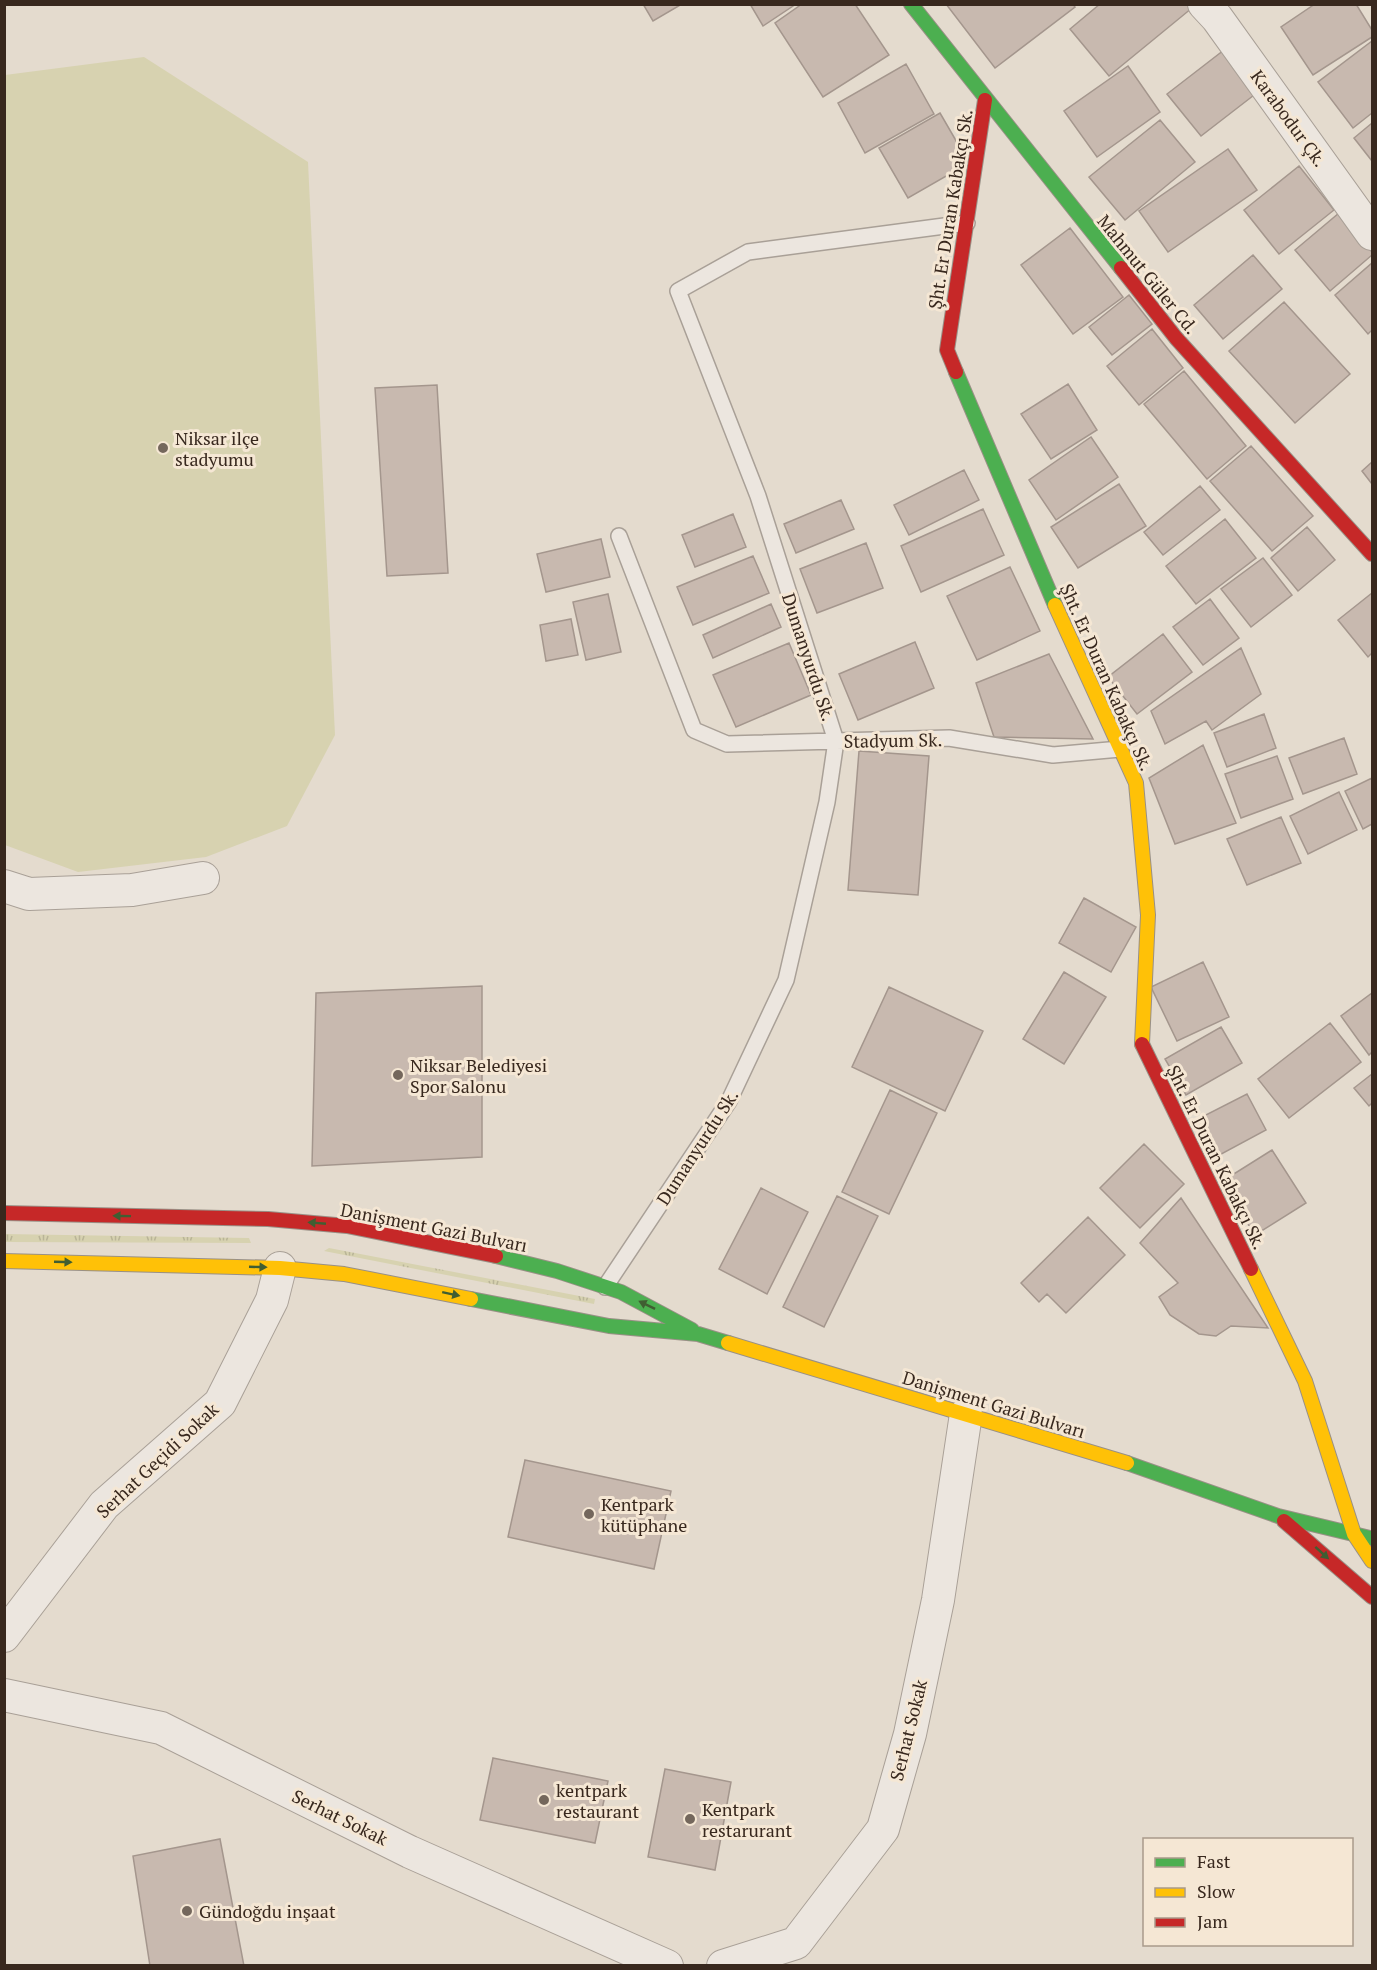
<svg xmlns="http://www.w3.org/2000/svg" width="1377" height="1970" font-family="'PT Serif',serif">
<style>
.grass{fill:url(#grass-tufts)}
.park{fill:#d7d2b0}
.building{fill:#c8b9af;stroke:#a4968d;stroke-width:1.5}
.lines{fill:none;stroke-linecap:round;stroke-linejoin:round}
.lane-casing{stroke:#a9a097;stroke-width:18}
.street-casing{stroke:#a9a097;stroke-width:34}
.fast-casing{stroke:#999086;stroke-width:16}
.slow-casing{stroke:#999086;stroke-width:16}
.jam-casing{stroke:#999086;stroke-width:16}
.lane{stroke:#ece6df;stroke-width:15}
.street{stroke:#ece6df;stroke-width:32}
.fast{stroke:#4caf50;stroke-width:14}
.slow{stroke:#ffc107;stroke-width:14}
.jam{stroke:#c62828;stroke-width:14}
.oneway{fill:#405e32}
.poi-dot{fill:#74675c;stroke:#f5e7d4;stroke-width:2}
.labels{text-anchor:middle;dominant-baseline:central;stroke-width:6;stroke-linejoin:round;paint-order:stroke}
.street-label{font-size:18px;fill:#38281e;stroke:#f5e7d4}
.poi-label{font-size:18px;fill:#38281e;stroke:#f5e7d4;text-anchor:start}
</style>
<defs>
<pattern id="grass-tufts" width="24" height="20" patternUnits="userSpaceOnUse" patternTransform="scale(1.5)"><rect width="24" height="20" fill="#d7d2b0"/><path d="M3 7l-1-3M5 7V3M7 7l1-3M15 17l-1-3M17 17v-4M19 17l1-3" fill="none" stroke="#b9b497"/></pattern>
</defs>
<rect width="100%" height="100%" fill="#e4dbce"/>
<path class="grass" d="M 5,1234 L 249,1238 L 251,1243 L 5,1242 Z
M 329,1248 L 595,1299 L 594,1304 L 324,1251 Z"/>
<path class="park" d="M 144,57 L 308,162 L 335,735 L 287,826 L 206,857 L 78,872 L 5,845 L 5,75 Z"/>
<path class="building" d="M 643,4 L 682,4 L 653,21 Z
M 750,4 L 796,4 L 763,26 Z
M 802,4 L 855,4 L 889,55 L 823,97 L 775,23 Z
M 946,4 L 1073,4 L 1075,7 L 995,68 Z
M 1100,4 L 1189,4 L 1192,8 L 1109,76 L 1070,29 Z
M 1315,4 L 1356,4 L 1372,30 L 1372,37 L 1313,75 L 1281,27 Z
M 1372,41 L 1372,113 L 1353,128 L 1318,82 Z
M 1224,50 L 1258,92 L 1201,136 L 1167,94 Z
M 906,64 L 934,114 L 865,153 L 838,103 Z
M 1128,66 L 1160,112 L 1097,157 L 1064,111 Z
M 940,113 L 969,163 L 908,198 L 879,148 Z
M 1160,120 L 1195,162 L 1125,220 L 1089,177 Z
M 1372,123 L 1372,161 L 1354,138 Z
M 1228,149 L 1257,190 L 1168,252 L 1139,211 Z
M 1299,166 L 1334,210 L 1279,254 L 1244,210 Z
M 1339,213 L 1372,252 L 1372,255 L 1330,291 L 1295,250 Z
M 1070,228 L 1123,297 L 1073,334 L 1021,265 Z
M 1253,255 L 1282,289 L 1223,339 L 1194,305 Z
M 1372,263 L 1372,330 L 1368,334 L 1335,295 Z
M 1129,295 L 1152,324 L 1112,355 L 1089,327 Z
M 1284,302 L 1350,374 L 1295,423 L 1229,351 Z
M 1152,329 L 1183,368 L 1139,405 L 1107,366 Z
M 1184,371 L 1246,446 L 1207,479 L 1144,404 Z
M 1068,384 L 1097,430 L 1051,459 L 1021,414 Z
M 437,385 L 448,573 L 387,576 L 375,388 Z
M 1091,437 L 1118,477 L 1056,520 L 1029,480 Z
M 1251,446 L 1313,516 L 1272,551 L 1210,481 Z
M 1372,462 L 1372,484 L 1362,471 Z
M 964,470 L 979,500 L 909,535 L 894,505 Z
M 1119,484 L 1146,526 L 1078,568 L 1051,527 Z
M 1200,486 L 1220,510 L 1163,555 L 1144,532 Z
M 841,500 L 854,529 L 796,553 L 784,524 Z
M 983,509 L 1004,555 L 921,592 L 901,546 Z
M 733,514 L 746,547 L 695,567 L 682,535 Z
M 1225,519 L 1256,558 L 1196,604 L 1166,566 Z
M 1307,527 L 1335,560 L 1298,591 L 1271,558 Z
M 601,539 L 610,577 L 546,592 L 537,554 Z
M 866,543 L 883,588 L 817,613 L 800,569 Z
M 753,556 L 769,593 L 693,625 L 677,587 Z
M 1263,558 L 1292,595 L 1251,627 L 1221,589 Z
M 1010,567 L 1040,631 L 977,660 L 947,596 Z
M 1372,593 L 1372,653 L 1368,657 L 1338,620 Z
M 608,594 L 621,652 L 586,660 L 573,602 Z
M 1210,599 L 1239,638 L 1203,665 L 1173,627 Z
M 771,604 L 781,627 L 713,658 L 703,635 Z
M 571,619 L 578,655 L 546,661 L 540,625 Z
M 1163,634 L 1192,672 L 1137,714 L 1108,677 Z
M 915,642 L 934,688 L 858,720 L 839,674 Z
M 789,643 L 811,695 L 736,727 L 713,675 Z
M 1241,648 L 1261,694 L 1212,730 L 1206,721 L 1165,744 L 1151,711 Z
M 1049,654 L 1093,739 L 994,737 L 976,683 Z
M 1264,714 L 1276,748 L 1227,767 L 1214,733 Z
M 1344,738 L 1357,774 L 1303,794 L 1289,758 Z
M 1203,745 L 1236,823 L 1175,844 L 1149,778 Z
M 859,751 L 929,756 L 918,895 L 848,890 Z
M 1277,756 L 1293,799 L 1241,818 L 1225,774 Z
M 1372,778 L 1372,824 L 1363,829 L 1345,791 Z
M 1339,792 L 1357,830 L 1308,854 L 1290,816 Z
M 1281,817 L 1301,863 L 1247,885 L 1227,839 Z
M 1084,898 L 1136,927 L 1111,972 L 1059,943 Z
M 1203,962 L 1229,1017 L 1177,1041 L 1151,987 Z
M 1064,972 L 1106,997 L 1064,1064 L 1023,1039 Z
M 482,986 L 482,1157 L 312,1166 L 316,993 Z
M 889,987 L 983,1031 L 945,1111 L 852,1067 Z
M 1372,993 L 1372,1052 L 1369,1055 L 1341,1016 Z
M 1330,1023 L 1361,1062 L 1289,1118 L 1258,1079 Z
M 1221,1027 L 1242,1063 L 1186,1095 L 1165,1059 Z
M 1372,1074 L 1372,1103 L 1369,1106 L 1354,1088 Z
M 890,1090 L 937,1113 L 889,1214 L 842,1192 Z
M 1247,1094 L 1266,1130 L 1212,1159 L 1192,1122 Z
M 1144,1144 L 1184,1184 L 1140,1228 L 1100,1188 Z
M 1272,1150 L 1306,1203 L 1255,1235 L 1221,1182 Z
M 761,1188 L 808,1212 L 767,1294 L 719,1269 Z
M 837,1196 L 878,1216 L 824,1327 L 783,1307 Z
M 1181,1198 L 1268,1328 L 1231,1326 L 1216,1336 L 1199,1334 L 1170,1315 L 1159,1297 L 1178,1283 L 1140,1243 Z
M 1088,1217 L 1125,1255 L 1066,1313 L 1047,1294 L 1039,1302 L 1021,1283 Z
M 525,1460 L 671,1491 L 654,1569 L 508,1537 Z
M 493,1758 L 608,1781 L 595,1843 L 480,1820 Z
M 665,1769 L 731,1782 L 715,1870 L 648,1857 Z
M 220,1839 L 244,1966 L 150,1966 L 133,1856 Z"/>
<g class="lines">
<defs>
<path id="lane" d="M 619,536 L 694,730 L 727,744 L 949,738 L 1053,755 L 1120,749
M 605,1287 L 729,1101 L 786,980 L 827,802 L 836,741 L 758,496 L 678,291 L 748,252 L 967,223"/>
<path id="street" d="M 1204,4 L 1217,18 L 1372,234
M 4,886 L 29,894 L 132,890 L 203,878
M 4,1636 L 104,1505 L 220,1403 L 272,1300 L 280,1268
M 4,1695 L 161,1728 L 410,1852 L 667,1966
M 723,1966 L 796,1943 L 883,1829 L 910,1734 L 938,1600 L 966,1414"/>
<path id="fast" d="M 911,4 L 1121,268
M 956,372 L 1055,605
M 496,1256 L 557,1271 L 621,1292 L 692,1330
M 471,1299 L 609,1326 L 698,1334 L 728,1343
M 1127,1463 L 1278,1516 L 1370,1538"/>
<path id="slow" d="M 1055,605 L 1136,783 L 1148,915 L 1142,1044
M 4,1261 L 280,1268 L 344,1274 L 471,1299
M 1251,1269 L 1305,1381 L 1354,1534 L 1372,1561
M 728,1343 L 1127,1463"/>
<path id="jam" d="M 1121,268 L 1176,338 L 1372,554
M 956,372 L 947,350 L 985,100
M 1142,1044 L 1251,1269
M 4,1213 L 268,1219 L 347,1226 L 496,1256
M 1284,1521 L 1372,1597"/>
</defs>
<use href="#lane" class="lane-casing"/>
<use href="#street" class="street-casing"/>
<use href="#fast" class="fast-casing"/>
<use href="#slow" class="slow-casing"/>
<use href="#jam" class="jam-casing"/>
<use href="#lane" class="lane"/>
<use href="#street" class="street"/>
<use href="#fast" class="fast"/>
<use href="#slow" class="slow"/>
<use href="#jam" class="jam"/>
</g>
<defs><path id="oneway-solid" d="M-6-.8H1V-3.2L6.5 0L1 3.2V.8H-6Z" transform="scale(1.5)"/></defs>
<g class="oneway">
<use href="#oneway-solid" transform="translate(122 1216) rotate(-179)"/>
<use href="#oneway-solid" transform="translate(317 1223) rotate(-175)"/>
<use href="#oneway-solid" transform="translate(63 1262) rotate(2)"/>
<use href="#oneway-solid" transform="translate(258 1267) rotate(2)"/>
<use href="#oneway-solid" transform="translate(451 1294) rotate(12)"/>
<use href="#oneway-solid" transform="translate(647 1305) rotate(-154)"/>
<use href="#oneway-solid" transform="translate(1322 1553) rotate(42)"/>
</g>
<g class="poi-dot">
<circle cx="163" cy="448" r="6"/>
<circle cx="398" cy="1075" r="6"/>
<circle cx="589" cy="1514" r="6"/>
<circle cx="544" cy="1800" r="6"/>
<circle cx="690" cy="1819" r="6"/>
<circle cx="187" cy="1911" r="6"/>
</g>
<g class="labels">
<g class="street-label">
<text transform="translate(1289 118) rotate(54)">Karabodur Çk.</text>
<text transform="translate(950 209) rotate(-81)">Şht. Er Duran Kabakçı Sk.</text>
<text transform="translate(1148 274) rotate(51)">Mahmut Güler Cd.</text>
<text transform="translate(809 657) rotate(72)">Dumanyurdu Sk.</text>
<text transform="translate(1107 677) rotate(66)">Şht. Er Duran Kabakçı Sk.</text>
<text transform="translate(893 740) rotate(-1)">Stadyum Sk.</text>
<text transform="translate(697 1147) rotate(-57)">Dumanyurdu Sk.</text>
<text transform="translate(1217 1157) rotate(64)">Şht. Er Duran Kabakçı Sk.</text>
<text transform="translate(434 1227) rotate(11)">Danişment Gazi Bulvarı</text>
<text transform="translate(994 1404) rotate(17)">Danişment Gazi Bulvarı</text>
<text transform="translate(157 1460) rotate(-43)">Serhat Geçidi Sokak</text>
<text transform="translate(908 1730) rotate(-76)">Serhat Sokak</text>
<text transform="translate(340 1817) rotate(26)">Serhat Sokak</text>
</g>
<g class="poi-label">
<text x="175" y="438">Niksar ilçe<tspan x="175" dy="21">stadyumu</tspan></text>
<text x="410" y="1065">Niksar Belediyesi<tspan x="410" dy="21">Spor Salonu</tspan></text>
<text x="601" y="1504">Kentpark<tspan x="601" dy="21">kütüphane</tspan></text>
<text x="556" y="1790">kentpark<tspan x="556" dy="21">restaurant</tspan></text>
<text x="702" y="1809">Kentpark<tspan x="702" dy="21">restarurant</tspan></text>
<text x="199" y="1911">Gündoğdu inşaat</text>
</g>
</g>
<rect width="1377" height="1970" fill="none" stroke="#38281e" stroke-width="12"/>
<rect x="1143" y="1838" width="210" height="108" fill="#f5e7d4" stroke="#a99b8b" stroke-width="1.5"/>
<rect x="1155" y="1858" width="30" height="9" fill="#4caf50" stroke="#a99b8b" stroke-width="1.5"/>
<text x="1197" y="1868" font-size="18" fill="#38281e">Fast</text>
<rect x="1155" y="1888" width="30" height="9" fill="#ffc107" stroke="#a99b8b" stroke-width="1.5"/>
<text x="1197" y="1898" font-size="18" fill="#38281e">Slow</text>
<rect x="1155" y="1918" width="30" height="9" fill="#c62828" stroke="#a99b8b" stroke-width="1.5"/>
<text x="1197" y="1928" font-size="18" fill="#38281e">Jam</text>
</svg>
